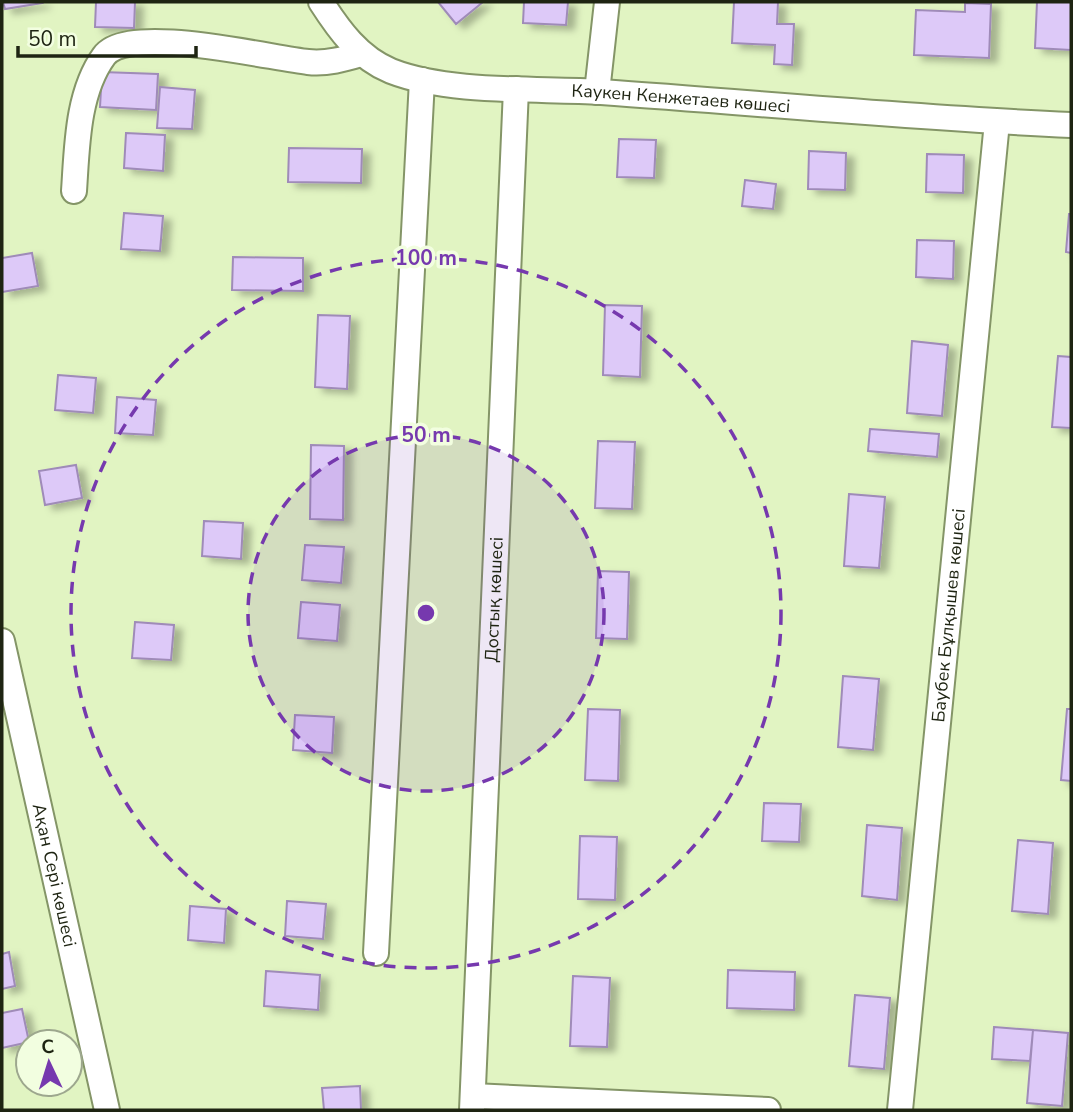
<svg xmlns="http://www.w3.org/2000/svg" width="1073" height="1112" font-family="'Nunito Sans',sans-serif">
<style>
.building{fill:#ddc9f8;stroke:#9f8bb8;stroke-width:2;filter:url(#shadow)}
.lines{fill:none;stroke-linecap:round;stroke-linejoin:round}
.minor-casing{stroke:#849567;stroke-width:28}
.minor{stroke:#fff;stroke-width:24}
.ring{fill:none;stroke:#7639ae;stroke-width:3.5;stroke-dasharray:12 9}
.labels{text-anchor:middle;dominant-baseline:central;stroke-width:7;stroke-linejoin:round;paint-order:stroke}
.street-label{font-size:18px;fill:#1e2412;stroke:#f2fee0}
.centre{fill:#7639ae;stroke:#f2fee0;stroke-width:3.5}
.ring-label{font-size:21px;text-anchor:middle;font-weight:bold;fill:#7639ae;stroke:#f2fee0;stroke-width:7;stroke-linejoin:round;paint-order:stroke}
</style>
<defs>
<filter id="shadow"><feDropShadow dx="8" dy="4.5" stdDeviation="3.5" flood-color="#0004"/></filter>
</defs>
<rect width="100%" height="100%" fill="#e1f4c2"/>
<path class="building" d="M 3,2 L 41,2 L 42,3 L 5,9 Z
M 96,2 L 135,2 L 134,28 L 95,27 Z
M 438,2 L 483,2 L 456,24 Z
M 524,2 L 568,2 L 566,25 L 523,23 Z
M 734,2 L 778,2 L 777,24 L 794,24 L 792,65 L 774,64 L 775,45 L 732,43 Z
M 1037,2 L 1071,2 L 1071,50 L 1035,48 Z
M 965,3 L 991,4 L 989,58 L 914,55 L 916,10 L 965,12 Z
M 102,72 L 158,74 L 156,110 L 100,107 Z
M 160,87 L 195,90 L 192,129 L 157,128 Z
M 126,133 L 165,135 L 163,171 L 124,168 Z
M 619,139 L 656,140 L 654,178 L 617,177 Z
M 289,148 L 362,149 L 361,183 L 288,182 Z
M 809,151 L 846,153 L 845,190 L 808,189 Z
M 927,154 L 964,155 L 963,193 L 926,192 Z
M 745,180 L 776,184 L 773,209 L 742,206 Z
M 124,213 L 163,216 L 160,251 L 121,249 Z
M 1069,214 L 1071,214 L 1071,253 L 1066,252 Z
M 917,240 L 954,241 L 953,279 L 916,277 Z
M 32,253 L 38,286 L 2,292 L 2,258 Z
M 233,257 L 303,258 L 303,291 L 232,290 Z
M 605,305 L 642,306 L 640,377 L 603,375 Z
M 318,315 L 350,316 L 347,389 L 315,387 Z
M 912,341 L 948,345 L 942,416 L 907,413 Z
M 1058,356 L 1071,357 L 1071,428 L 1052,427 Z
M 58,375 L 96,378 L 93,413 L 55,410 Z
M 117,397 L 156,400 L 153,435 L 115,433 Z
M 870,429 L 939,434 L 937,457 L 868,451 Z
M 598,441 L 635,442 L 632,509 L 595,508 Z
M 311,445 L 344,446 L 343,520 L 310,519 Z
M 76,465 L 82,498 L 45,505 L 39,471 Z
M 849,494 L 885,497 L 879,568 L 844,566 Z
M 204,521 L 243,523 L 241,559 L 202,556 Z
M 305,545 L 344,547 L 341,583 L 302,580 Z
M 598,571 L 629,572 L 627,639 L 596,638 Z
M 301,602 L 340,605 L 337,641 L 298,638 Z
M 135,622 L 174,625 L 171,660 L 132,658 Z
M 843,676 L 879,679 L 873,750 L 838,747 Z
M 588,709 L 620,710 L 618,781 L 585,780 Z
M 1067,709 L 1071,709 L 1071,781 L 1061,780 Z
M 295,715 L 334,717 L 332,753 L 293,750 Z
M 764,803 L 801,804 L 799,842 L 762,841 Z
M 867,825 L 902,828 L 897,900 L 862,896 Z
M 580,836 L 617,837 L 615,900 L 578,899 Z
M 1018,840 L 1053,843 L 1048,914 L 1012,911 Z
M 287,901 L 326,904 L 323,939 L 285,936 Z
M 190,906 L 226,909 L 224,943 L 188,940 Z
M 9,952 L 15,986 L 2,989 L 2,954 Z
M 728,970 L 795,972 L 794,1010 L 727,1008 Z
M 266,971 L 320,975 L 318,1010 L 264,1006 Z
M 573,976 L 610,978 L 607,1047 L 570,1046 Z
M 855,995 L 890,998 L 884,1069 L 849,1066 Z
M 22,1009 L 29,1042 L 2,1048 L 2,1013 Z
M 994,1027 L 1033,1030 L 1030,1061 L 992,1059 Z
M 1033,1030 L 1068,1033 L 1062,1106 L 1027,1103 Z
M 360,1086 L 361,1110 L 324,1110 L 322,1088 Z"/>
<g class="lines">
<defs>
<g id="minor">
<path id="s1" d="M 321,2 C 339,30 359,58 391,71 C 450,94 538,88 601,92 C 758,103 914,118 1071,125"/>
<path d="M 597,92 L 607,2"/>
<path d="M 74,191 C 77,148 77,93 104,56 C 128,23 269,58 308,62 C 327,64 344,59 361,54"/>
<path id="s2" d="M 2,641 L 107,1110"/>
<path d="M 376,953 L 422,80"/>
<path d="M 473,1096 L 768,1110"/>
<path id="s3" d="M 472,1110 L 516,89"/>
<path id="s4" d="M 900,1110 L 997,122"/>
</g>
</defs>
<use href="#minor" class="minor-casing"/>
<use href="#minor" class="minor"/>
</g>
<circle cx="426" cy="613" r="178" fill="#7639ae" fill-opacity=".12"/>
<g class="ring">
<circle cx="426" cy="613" r="178"/>
<circle cx="426" cy="613" r="355"/>
</g>
<g class="labels">
<g class="street-label">
<text stroke="none"><textPath href="#s1" startOffset="392">Каукен Кенжетаев көшесі</textPath></text>
<text stroke="none"><textPath href="#s3" startOffset="511">Достық көшесі</textPath></text>
<text stroke="none"><textPath href="#s4" startOffset="497">Баубек Бұлқышев көшесі</textPath></text>
<text stroke="none"><textPath href="#s2" startOffset="240">Ақан Сері көшесі</textPath></text>
</g>
</g>
<circle cx="426" cy="613" r="10" class="centre"/>
<g class="ring-label">
<text x="426" y="265">100 m</text>
<text x="426" y="442">50 m</text>
</g>
<rect width="1073" height="1112" fill="none" stroke="#1e2412" stroke-width="7"/>
<g transform="translate(49 1063) rotate(356)"><circle r="33" fill="#f2fee0" stroke="#9da78e" stroke-width="2"/>
<path d="M0-5L12 26L0 18L-12 26Z" fill="#7639ae"/>
<text y="-10" font-size="19" font-weight="bold" text-anchor="middle" fill="#1e2412">С</text>
</g>
<path d="M18 46v10h178v-10" fill="none" stroke="#1e2412" stroke-width="3.5"/>
<text x="28" y="46" font-size="21" fill="#1e2412" stroke="#f2fee0" stroke-width="5" paint-order="stroke">50 m</text>
</svg>
